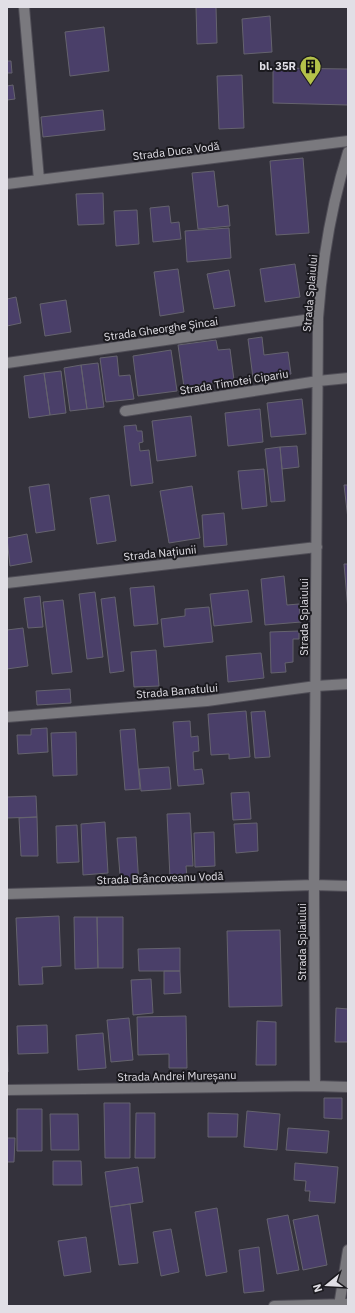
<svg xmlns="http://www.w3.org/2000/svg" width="355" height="1313" font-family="'IBM Plex Sans',sans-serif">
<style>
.building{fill:#4a3f69;stroke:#65636e}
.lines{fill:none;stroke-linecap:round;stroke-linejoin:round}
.minor-casing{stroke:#504e57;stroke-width:12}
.minor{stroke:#7a797e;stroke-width:10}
.labels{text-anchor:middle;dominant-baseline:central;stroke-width:4;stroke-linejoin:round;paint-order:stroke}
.poi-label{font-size:11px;font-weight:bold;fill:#e1dfe6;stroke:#1b1a1f;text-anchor:end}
.street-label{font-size:11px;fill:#e1dfe6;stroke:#1b1a1f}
</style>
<rect width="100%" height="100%" fill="#34323c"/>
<path class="building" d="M 196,7 L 216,7 L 217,43 L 197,44 Z
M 270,16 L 272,52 L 244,54 L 242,19 Z
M 104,27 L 109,71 L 70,76 L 65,32 Z
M 7,61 L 11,61 L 12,73 L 7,73 Z
M 273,68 L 348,69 L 348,105 L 273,103 Z
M 242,75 L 244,128 L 219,129 L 217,76 Z
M 13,85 L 15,99 L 7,100 L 7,86 Z
M 103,110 L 105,130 L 43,137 L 41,117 Z
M 303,158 L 309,233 L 276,235 L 270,161 Z
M 214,171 L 218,207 L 228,205 L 230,226 L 198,229 L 192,173 Z
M 103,193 L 104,224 L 78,225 L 76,194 Z
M 169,206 L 171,223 L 179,222 L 181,239 L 153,242 L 150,208 Z
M 137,210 L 139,244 L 116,246 L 114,211 Z
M 229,228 L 231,258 L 187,262 L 185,231 Z
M 295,264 L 300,297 L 265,302 L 260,269 Z
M 178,269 L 184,312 L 160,316 L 154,272 Z
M 229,270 L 235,306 L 214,309 L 207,274 Z
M 16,297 L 21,323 L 7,326 L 7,299 Z
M 66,300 L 71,332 L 45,336 L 40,304 Z
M 262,337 L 264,355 L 288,352 L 291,374 L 253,378 L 248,339 Z
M 216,340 L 218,350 L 230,349 L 234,380 L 184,387 L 178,345 Z
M 171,350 L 177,391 L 138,396 L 133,356 Z
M 117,356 L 119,376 L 130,375 L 134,399 L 106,402 L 100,358 Z
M 98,363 L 104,407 L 87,409 L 81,365 Z
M 81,365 L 87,409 L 70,411 L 64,368 Z
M 61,371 L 66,413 L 50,415 L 44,373 Z
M 44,373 L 50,415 L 29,418 L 24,376 Z
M 302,399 L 306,434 L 271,437 L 267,403 Z
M 260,409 L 263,442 L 228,446 L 225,413 Z
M 191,416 L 196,456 L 157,461 L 152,421 Z
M 136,425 L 137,431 L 142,431 L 143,442 L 139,443 L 140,451 L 149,450 L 153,483 L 131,486 L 124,426 Z
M 297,446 L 299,467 L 282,469 L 280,447 Z
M 280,447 L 285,501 L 271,502 L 265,449 Z
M 264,469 L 267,506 L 242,509 L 238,471 Z
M 49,484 L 55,530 L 36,533 L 29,487 Z
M 344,485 L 348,485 L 348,519 Z
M 192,486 L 200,538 L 169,543 L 160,491 Z
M 109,495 L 116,541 L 97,544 L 90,498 Z
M 224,513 L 227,545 L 204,547 L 202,515 Z
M 27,534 L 32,562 L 10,566 L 7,538 Z
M 344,564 L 348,564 L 348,610 Z
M 284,576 L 287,605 L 299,604 L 301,622 L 265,625 L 261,579 Z
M 154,586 L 158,624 L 134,626 L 130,588 Z
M 248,590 L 252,622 L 214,626 L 210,594 Z
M 95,592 L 103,657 L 87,659 L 79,594 Z
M 40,596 L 43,627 L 28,628 L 24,598 Z
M 115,597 L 124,671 L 110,673 L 101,599 Z
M 63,600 L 72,672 L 52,674 L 43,602 Z
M 209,607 L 213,642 L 164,647 L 161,619 L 185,616 L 185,609 Z
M 23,628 L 28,666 L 7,669 L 7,630 Z
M 299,631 L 299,639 L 293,639 L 293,662 L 285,663 L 286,672 L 271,673 L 270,632 Z
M 156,650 L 159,686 L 134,687 L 131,652 Z
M 261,653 L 264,678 L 228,682 L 226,656 Z
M 70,689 L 71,703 L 37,705 L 36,691 Z
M 246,711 L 250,757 L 229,759 L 229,754 L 211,755 L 208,714 Z
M 265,711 L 270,757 L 255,758 L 251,712 Z
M 190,721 L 191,737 L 198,736 L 199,751 L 193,752 L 194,770 L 202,769 L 204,784 L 178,786 L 173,722 Z
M 47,728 L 48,752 L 18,754 L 17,735 L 31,735 L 31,729 Z
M 135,729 L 140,789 L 125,790 L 120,730 Z
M 76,732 L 77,775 L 53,776 L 51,733 Z
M 169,767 L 171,789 L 141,791 L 139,769 Z
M 249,792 L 251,819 L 233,820 L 231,793 Z
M 36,796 L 37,817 L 7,818 L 7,797 Z
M 190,813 L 193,866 L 186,866 L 187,878 L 170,878 L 167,814 Z
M 37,817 L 38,856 L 21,856 L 19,818 Z
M 105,822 L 108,873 L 83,875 L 81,824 Z
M 257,823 L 258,851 L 236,853 L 234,824 Z
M 77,825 L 79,862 L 57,863 L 56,826 Z
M 214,832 L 215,866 L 195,867 L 194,833 Z
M 136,837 L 139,886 L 121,887 L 117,838 Z
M 59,916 L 61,966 L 42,967 L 43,984 L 19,985 L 16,918 Z
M 74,917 L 97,917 L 98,968 L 75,969 Z
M 97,917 L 123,917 L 123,968 L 98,968 Z
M 280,930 L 282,1006 L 229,1007 L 227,931 Z
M 180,948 L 180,971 L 139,971 L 138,949 Z
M 164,971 L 180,971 L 181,993 L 164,994 Z
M 151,979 L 153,1013 L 133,1015 L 131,980 Z
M 336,1008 L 348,1009 L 348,1042 L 335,1042 Z
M 186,1016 L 187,1068 L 169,1068 L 169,1054 L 138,1055 L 137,1017 Z
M 129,1018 L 133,1060 L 111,1062 L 107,1020 Z
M 257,1021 L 276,1022 L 276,1065 L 256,1065 Z
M 47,1025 L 48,1053 L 18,1054 L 17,1026 Z
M 7,1031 L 8,1072 L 7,1072 Z
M 103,1033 L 106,1068 L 78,1070 L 76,1035 Z
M 324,1098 L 342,1098 L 342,1119 L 324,1118 Z
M 104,1103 L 130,1103 L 130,1158 L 105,1158 Z
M 17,1109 L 42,1109 L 42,1151 L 17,1151 Z
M 247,1111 L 280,1114 L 277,1150 L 244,1147 Z
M 136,1113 L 155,1113 L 155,1158 L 135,1158 Z
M 208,1113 L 238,1114 L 237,1137 L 208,1137 Z
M 50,1114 L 78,1114 L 79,1150 L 51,1150 Z
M 288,1128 L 329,1131 L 327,1153 L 286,1150 Z
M 7,1138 L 15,1138 L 14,1162 L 7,1162 Z
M 53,1161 L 81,1161 L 82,1185 L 53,1185 Z
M 295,1163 L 338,1167 L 335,1203 L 309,1201 L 310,1191 L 305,1191 L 306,1181 L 294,1180 Z
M 138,1167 L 143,1202 L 110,1207 L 105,1172 Z
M 130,1204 L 138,1263 L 119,1265 L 110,1207 Z
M 217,1208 L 227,1272 L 206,1276 L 195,1212 Z
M 288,1215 L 299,1270 L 277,1274 L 267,1219 Z
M 318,1215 L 327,1265 L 303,1270 L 293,1220 Z
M 171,1229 L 179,1272 L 161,1276 L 153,1232 Z
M 86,1237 L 91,1272 L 64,1276 L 58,1241 Z
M 259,1247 L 264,1291 L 244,1293 L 239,1250 Z"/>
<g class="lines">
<defs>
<path id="minor" d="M 24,7 L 39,180
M 7,184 L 348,141
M 7,363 L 318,318
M 125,411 L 318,381 L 348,378
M 7,583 L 317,547
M 7,717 L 207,701 L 316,686 L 348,684
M 7,894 L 314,885 L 348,886
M 315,1086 L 314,885 L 318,318 C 322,262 331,206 348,152
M 7,1090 L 315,1086 L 348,1087
M 274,1306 L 348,1304
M 339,1306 L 348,1250"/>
</defs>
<use href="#minor" class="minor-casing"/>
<use href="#minor" class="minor"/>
</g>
<defs>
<symbol id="building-pin" viewBox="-11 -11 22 30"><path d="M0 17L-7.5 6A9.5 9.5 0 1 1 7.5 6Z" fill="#b4c24a" stroke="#1b1a1f"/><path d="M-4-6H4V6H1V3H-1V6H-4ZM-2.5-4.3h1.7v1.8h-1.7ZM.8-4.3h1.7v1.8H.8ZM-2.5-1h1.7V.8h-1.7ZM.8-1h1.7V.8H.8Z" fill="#111"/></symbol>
</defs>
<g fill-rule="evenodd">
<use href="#building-pin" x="298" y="54" width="25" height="34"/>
</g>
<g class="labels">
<g class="poi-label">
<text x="296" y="66">bl. 35R</text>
</g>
<g class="street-label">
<text transform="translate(176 151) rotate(-7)">Strada Duca Vodă</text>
<text transform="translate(310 293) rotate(-85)">Strada Splaiului</text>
<text transform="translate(161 329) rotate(-8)">Strada Gheorghe Șincai</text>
<text transform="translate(234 382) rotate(-9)">Strada Timotei Cipariu</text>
<text transform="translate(160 553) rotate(-6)">Strada Națiunii</text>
<text transform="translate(304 617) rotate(-90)">Strada Splaiului</text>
<text transform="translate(177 691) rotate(-5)">Strada Banatului</text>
<text transform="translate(160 878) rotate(-2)">Strada Brâncoveanu Vodă</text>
<text transform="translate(302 942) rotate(-90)">Strada Splaiului</text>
<text transform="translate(177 1076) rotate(-1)">Strada Andrei Mureșanu</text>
</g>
</g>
<rect width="355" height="1313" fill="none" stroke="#e1dfe6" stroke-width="16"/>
<g transform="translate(327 1285) rotate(252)" stroke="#1b1a1f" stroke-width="3" paint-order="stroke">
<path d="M0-3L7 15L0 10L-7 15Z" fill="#e1dfe6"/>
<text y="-6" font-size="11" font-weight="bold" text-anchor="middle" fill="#e1dfe6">N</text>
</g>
</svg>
